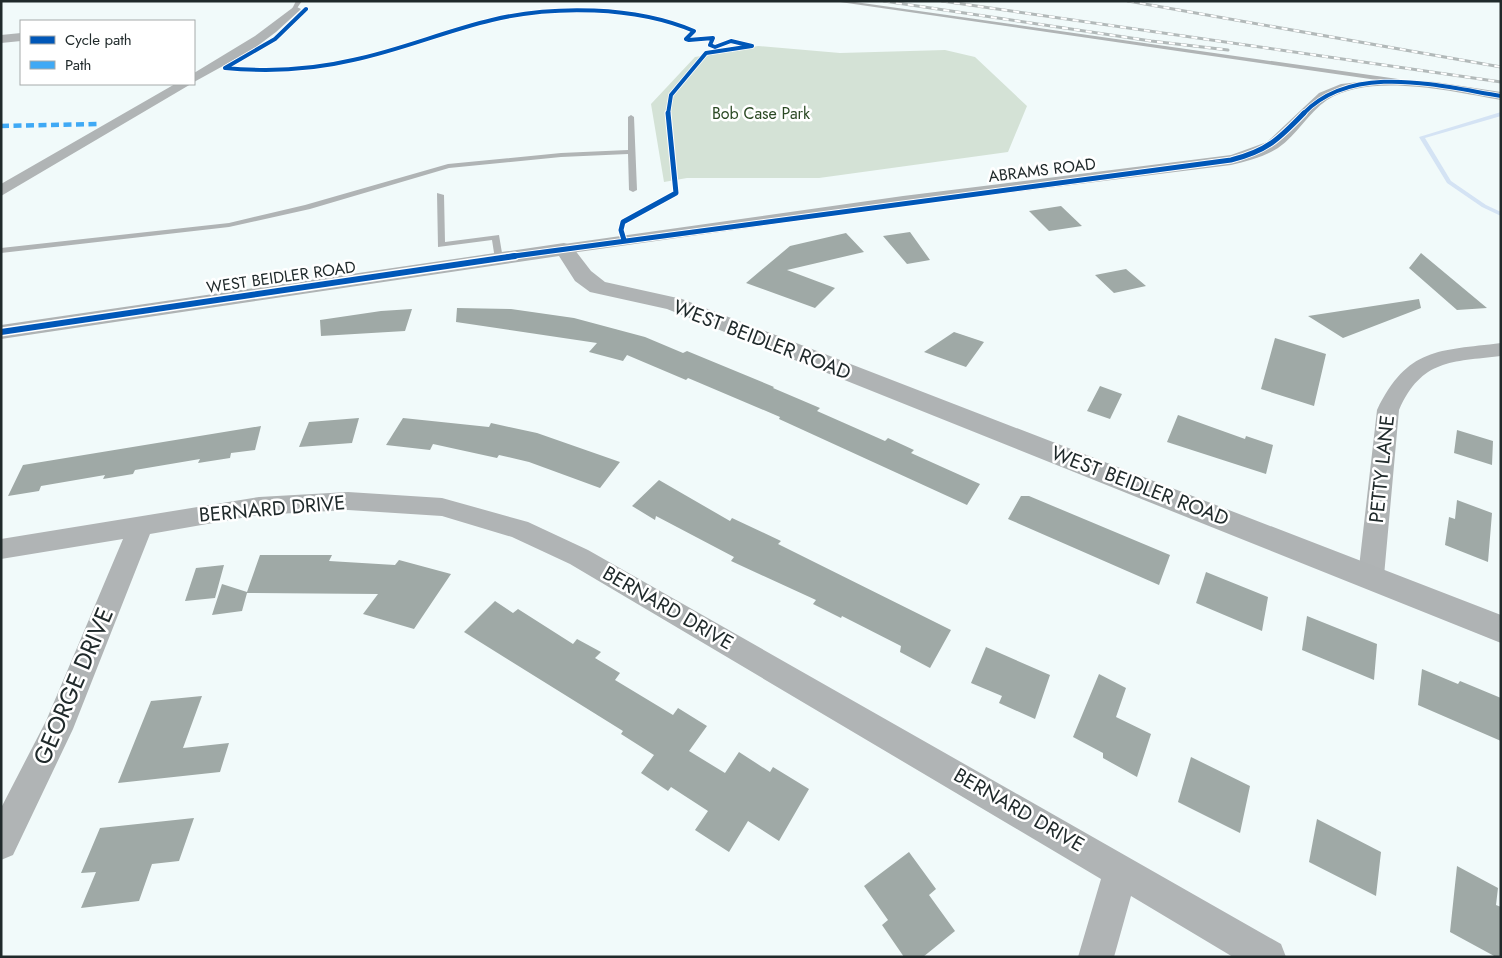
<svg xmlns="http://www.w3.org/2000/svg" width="1502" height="958" font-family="Jost,sans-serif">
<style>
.green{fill:#d4e2d6}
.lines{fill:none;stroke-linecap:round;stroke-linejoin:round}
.stream{fill:#d4e3f4;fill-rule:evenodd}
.building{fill:#9fa9a6}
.lane{fill:#b0b4b5;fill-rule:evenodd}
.street{fill:#b0b4b5;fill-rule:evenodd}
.secondary{fill:#afb3b4;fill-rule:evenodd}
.rail-casing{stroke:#b2b9b9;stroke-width:3}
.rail{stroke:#fff;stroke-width:2;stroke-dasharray:6;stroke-linecap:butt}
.quiet{stroke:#3fa9f5;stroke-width:4.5;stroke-dasharray:8 4.5;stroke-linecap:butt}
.cycleway-far2-casing{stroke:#fff;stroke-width:5.5}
.cycleway-far1-casing{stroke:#fff;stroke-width:7}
.cycleway-casing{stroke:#fff;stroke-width:9}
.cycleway-far2{stroke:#0057b8;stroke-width:4}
.cycleway-far1{stroke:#0057b8;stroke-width:5}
.cycleway{stroke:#0057b8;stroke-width:6}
.labels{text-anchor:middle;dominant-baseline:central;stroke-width:5;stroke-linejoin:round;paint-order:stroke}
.far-park-label{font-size:16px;fill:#2c4a25;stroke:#fff}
.far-street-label{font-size:16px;fill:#202a2b;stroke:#fff}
.street-label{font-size:20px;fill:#202a2b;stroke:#fff}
.near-street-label{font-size:24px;fill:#202a2b;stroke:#fff}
</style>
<rect width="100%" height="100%" fill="#f1fafa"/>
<path class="green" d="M 758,46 L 840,53 L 945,50 L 975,57 L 1027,106 L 1008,152 L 819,178 L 687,178 L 664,182 L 651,104 L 695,57 Z"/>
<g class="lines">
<path class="stream" d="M 1501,112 L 1501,116 L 1425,138 L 1451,181 L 1486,205 L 1501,212 L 1501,216 L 1482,207 L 1447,183 L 1419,137 Z"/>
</g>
<path class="building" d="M 1061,206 L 1082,226 L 1049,231 L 1029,211 Z
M 910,232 L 930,260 L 907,264 L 883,236 Z
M 846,233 L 864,252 L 787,270 L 835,288 L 815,308 L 746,283 L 790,246 Z
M 1421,253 L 1487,308 L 1457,310 L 1409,268 Z
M 1126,269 L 1146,286 L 1114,293 L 1095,275 Z
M 1419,299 L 1421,308 L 1343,338 L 1308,316 Z
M 457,308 L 511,309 L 574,318 L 645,337 L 683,353 L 687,351 L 774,387 L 773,388 L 820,408 L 817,411 L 885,441 L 888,438 L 914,450 L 911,453 L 980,484 L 967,505 L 779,419 L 780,417 L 688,378 L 686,380 L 627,355 L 623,361 L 589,352 L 597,343 L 456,322 Z
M 412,309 L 405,331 L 321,336 L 320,320 L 381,311 Z
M 954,332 L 984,342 L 966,367 L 924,352 Z
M 1275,338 L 1326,354 L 1314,406 L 1261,389 Z
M 1100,386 L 1122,394 L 1110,419 L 1087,411 Z
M 1178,415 L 1245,439 L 1246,436 L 1273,445 L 1266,474 L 1167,442 Z
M 359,418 L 352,443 L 299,447 L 309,422 Z
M 403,418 L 489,427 L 491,423 L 537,433 L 620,462 L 600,488 L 529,462 L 499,455 L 497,458 L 433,444 L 430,450 L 386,445 Z
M 261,426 L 255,450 L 231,453 L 230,458 L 198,463 L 200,459 L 135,470 L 133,474 L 103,479 L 105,475 L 41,486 L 39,491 L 8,496 L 23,465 Z
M 1457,430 L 1493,441 L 1492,465 L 1454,453 Z
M 659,480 L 730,521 L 732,518 L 781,541 L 778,544 L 951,630 L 930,668 L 900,652 L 901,646 L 842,616 L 841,618 L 813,604 L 816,600 L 731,561 L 734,557 L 656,516 L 655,520 L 632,506 Z
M 1021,496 L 1029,496 L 1170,555 L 1159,585 L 1008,519 Z
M 1457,500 L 1492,513 L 1488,562 L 1445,545 L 1449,517 L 1455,519 Z
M 260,555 L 332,555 L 329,561 L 395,565 L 399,560 L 451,574 L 414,629 L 363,614 L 378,594 L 247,593 L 242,611 L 212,615 L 222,584 L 247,592 Z
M 224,565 L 215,598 L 185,601 L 196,568 Z
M 1206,572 L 1268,597 L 1262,631 L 1196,603 Z
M 495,601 L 513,613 L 518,609 L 573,644 L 577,639 L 601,652 L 595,658 L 620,673 L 615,680 L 673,715 L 678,708 L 707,726 L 689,751 L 725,773 L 739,752 L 770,772 L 773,767 L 809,789 L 779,841 L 748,821 L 729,852 L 695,830 L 708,811 L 671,787 L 668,791 L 641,773 L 654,755 L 621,734 L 623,731 L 464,632 Z
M 1307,616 L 1377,644 L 1374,680 L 1302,650 Z
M 986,647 L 1050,675 L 1035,719 L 999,703 L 1002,696 L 971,683 Z
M 1422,669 L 1458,684 L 1460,681 L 1501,698 L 1501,741 L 1418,705 Z
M 1099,674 L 1126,688 L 1116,717 L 1151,734 L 1137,777 L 1103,758 L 1103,753 L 1073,737 Z
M 202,696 L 183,748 L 229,743 L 220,772 L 118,783 L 151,701 Z
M 1191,757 L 1250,786 L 1240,833 L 1178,802 Z
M 194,818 L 179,861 L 152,864 L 139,901 L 81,908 L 96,872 L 81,873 L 100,828 Z
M 1317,819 L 1381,852 L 1376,896 L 1309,862 Z
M 909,852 L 936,889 L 929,895 L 955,931 L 923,957 L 904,957 L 882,925 L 888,920 L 864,886 Z
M 1457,866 L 1498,888 L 1496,905 L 1501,907 L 1501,957 L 1496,957 L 1450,932 Z"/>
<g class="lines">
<path class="lane" d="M 296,1 L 302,1 L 295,11 L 292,9 Z
M 833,1 L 848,1 L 1398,79 L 1401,81 L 1398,83 Z
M 631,115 L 634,117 L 637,190 L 633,192 L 629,190 L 628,154 L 561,157 L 449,168 L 310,209 L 229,227 L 1,253 L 1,248 L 229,223 L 305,205 L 448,164 L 561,153 L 628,150 L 628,117 Z
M 437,193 L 444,195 L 445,242 L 499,235 L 503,259 L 502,261 L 496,261 L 495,259 L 492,240 L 438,247 Z"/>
<path class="street" d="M 295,6 L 301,9 L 299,11 L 276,32 L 252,50 L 194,82 L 194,73 L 255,36 Z
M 21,33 L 21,41 L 1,43 L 1,35 Z
M 1385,79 L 1435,82 L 1501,92 L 1501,100 C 1453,92 1371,72 1327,100 C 1308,113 1297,135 1278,148 C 1264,157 1247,161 1231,165 L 903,206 L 564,254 L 558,253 L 555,249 L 558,245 L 564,244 L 903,196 L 1231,155 L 1267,142 L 1319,93 L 1341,84 Z
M 175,84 L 191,84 L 1,196 L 1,184 Z
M 1501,343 L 1501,356 C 1451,362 1422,359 1399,410 L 1384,576 L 1380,584 L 1371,587 L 1362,584 L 1358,576 L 1377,410 C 1408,347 1438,351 1501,343 Z
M 348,492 L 442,498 L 528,522 L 588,550 L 1281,944 L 1286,957 L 1233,957 L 1131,896 L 1114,957 L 1078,957 L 1101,879 L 570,564 L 512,537 L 442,516 L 348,510 L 259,515 L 150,534 L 73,729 L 13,855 L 1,860 L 1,808 L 46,721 L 123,539 L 1,559 L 1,539 L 259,497 Z"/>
<path class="secondary" d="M 564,243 L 571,245 L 591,271 L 605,282 L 682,299 L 1501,615 L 1501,643 L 667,309 L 590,292 L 575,281 L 559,256 L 1,339 L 1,325 Z"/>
<defs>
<path id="rail" d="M 884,1 L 1151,41 L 1228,50
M 942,1 L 1501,82
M 1128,1 L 1501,67"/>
</defs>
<use href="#rail" class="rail-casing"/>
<use href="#rail" class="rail"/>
<path class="quiet" d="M 1,126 L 98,124"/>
<defs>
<path id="cycleway-far2" d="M 225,68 C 268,72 311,70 353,60 C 401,50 445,31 492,20 C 554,5 635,6 694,31 L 686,39 L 689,40 L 713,38 L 710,45 L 715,47 L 731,41 L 752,46 L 706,53 L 671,95 L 668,114
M 225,68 L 275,39 L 306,9
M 1303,114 C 1353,62 1438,86 1501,96"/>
<path id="cycleway-far1" d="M 624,240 L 621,230 L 623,222 L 676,193 L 668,113
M 507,257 L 1231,160 C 1267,151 1279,139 1304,113"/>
<path id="cycleway" d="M 1,332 L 515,256"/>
</defs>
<use href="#cycleway-far2" class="cycleway-far2-casing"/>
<use href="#cycleway-far1" class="cycleway-far1-casing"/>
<use href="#cycleway" class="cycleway-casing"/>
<use href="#cycleway-far2" class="cycleway-far2"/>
<use href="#cycleway-far1" class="cycleway-far1"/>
<use href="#cycleway" class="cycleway"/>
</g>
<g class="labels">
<g class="far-park-label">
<text x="761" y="113">Bob Case Park</text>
</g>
<g class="far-street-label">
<text transform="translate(1042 170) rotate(-7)">ABRAMS ROAD</text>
<text transform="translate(281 277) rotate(-8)">WEST BEIDLER ROAD</text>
</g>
<g class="street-label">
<text transform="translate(762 340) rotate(21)">WEST BEIDLER ROAD</text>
<text transform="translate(1382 469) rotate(-84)">PETTY LANE</text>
<text transform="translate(1140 486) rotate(21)">WEST BEIDLER ROAD</text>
<text transform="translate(272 509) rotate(-5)">BERNARD DRIVE</text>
<text transform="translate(668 608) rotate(30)">BERNARD DRIVE</text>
<text transform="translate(1019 810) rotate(30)">BERNARD DRIVE</text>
</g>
<g class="near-street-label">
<text transform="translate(73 686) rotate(-67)">GEORGE DRIVE</text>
</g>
</g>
<rect width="1502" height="958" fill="none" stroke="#202a2b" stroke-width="5"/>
<rect x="20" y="20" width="175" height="65" fill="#ffffff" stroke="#a6aaaa"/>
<rect x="30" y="36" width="25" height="8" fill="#0057b8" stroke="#a6aaaa"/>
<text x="65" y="45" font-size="15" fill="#202a2b">Cycle path</text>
<rect x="30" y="61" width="25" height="8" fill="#3fa9f5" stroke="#a6aaaa"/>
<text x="65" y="70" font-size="15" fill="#202a2b">Path</text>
</svg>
